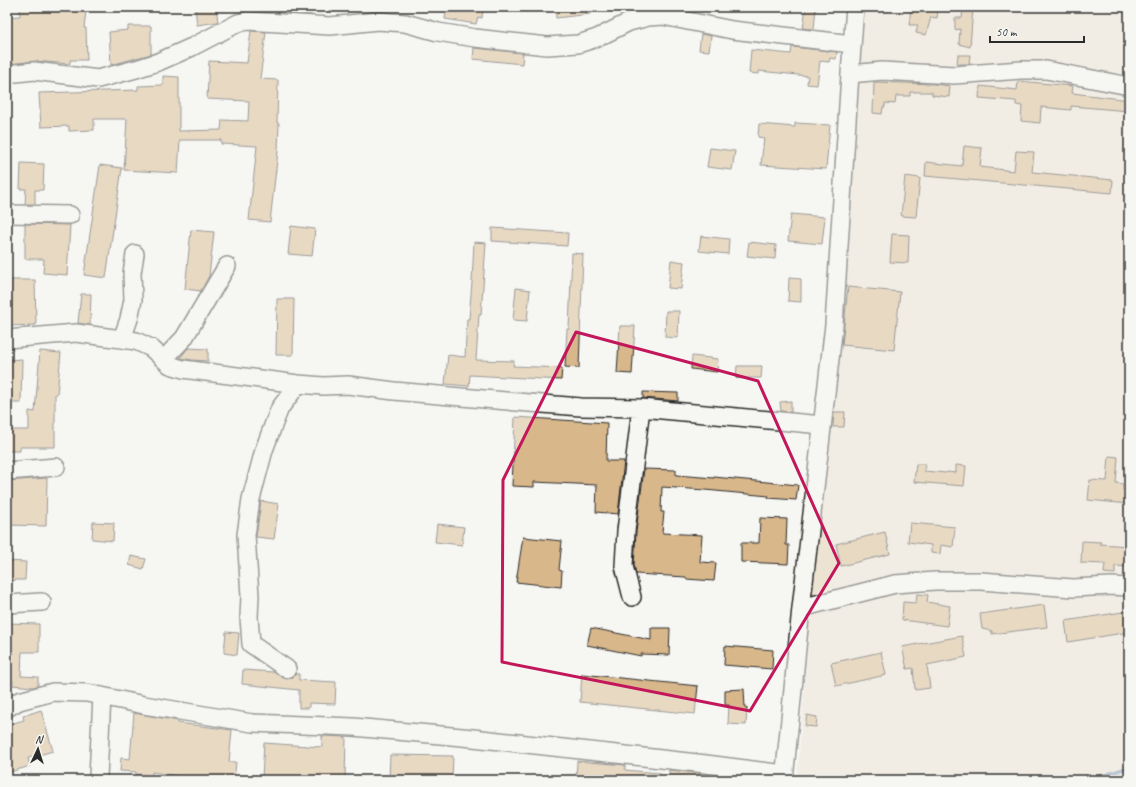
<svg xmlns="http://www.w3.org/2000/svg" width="1136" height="787" font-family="Caveat,sans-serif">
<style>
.built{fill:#ede3d3}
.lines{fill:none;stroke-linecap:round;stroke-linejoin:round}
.stream{stroke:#728faa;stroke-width:3.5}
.building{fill:#d8b78b;stroke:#2b2b2b}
.minor-casing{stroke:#2b2b2b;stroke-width:20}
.minor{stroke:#f6f6f2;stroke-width:17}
.marked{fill:none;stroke:#c2185b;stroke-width:3;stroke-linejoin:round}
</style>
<rect width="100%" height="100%" fill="#f6f6f2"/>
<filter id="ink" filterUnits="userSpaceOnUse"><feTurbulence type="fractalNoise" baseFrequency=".025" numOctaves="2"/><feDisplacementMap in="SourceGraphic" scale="8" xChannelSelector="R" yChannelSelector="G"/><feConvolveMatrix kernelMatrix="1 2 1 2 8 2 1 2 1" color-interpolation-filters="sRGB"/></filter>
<g filter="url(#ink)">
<path class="built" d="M 858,7 L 1129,7 L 1129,780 L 797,780 Z"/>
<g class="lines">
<path class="stream" d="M 1090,780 L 1129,767"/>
</g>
<path class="building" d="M 20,7 L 70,7 L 70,10 L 86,11 L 84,28 L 86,28 L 87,60 L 70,60 L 70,64 L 35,61 L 10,64 L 7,17 L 20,16 Z
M 195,7 L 216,7 L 218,22 L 197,25 Z
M 288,7 L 312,7 L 311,15 L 287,13 Z
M 447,7 L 483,7 L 482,18 L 478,17 L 476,24 L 445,19 Z
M 555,7 L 590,7 L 590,14 L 556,18 Z
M 806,7 L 816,7 L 814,29 L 803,28 Z
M 911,7 L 938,8 L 937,18 L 931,17 L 926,35 L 916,33 L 918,25 L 909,25 Z
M 963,7 L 973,7 L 970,47 L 959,44 L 960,29 L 955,30 L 955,18 L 962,18 Z
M 128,26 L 151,26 L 151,54 L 111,65 L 109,32 L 128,30 Z
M 251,31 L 266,32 L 260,79 L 278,80 L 277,123 L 279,123 L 278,151 L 270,222 L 249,220 L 257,146 L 221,144 L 221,140 L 180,140 L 178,173 L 124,170 L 127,119 L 94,119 L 94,130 L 69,131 L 69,126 L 41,127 L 39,93 L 138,90 L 138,86 L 163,85 L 163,76 L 179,77 L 179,131 L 221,130 L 222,120 L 248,121 L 249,101 L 207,99 L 209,61 L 247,63 Z
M 701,34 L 711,36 L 709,51 L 699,50 Z
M 792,47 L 837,52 L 836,59 L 830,58 L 829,62 L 820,61 L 817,85 L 807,84 L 808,76 L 759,71 L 759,74 L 749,73 L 751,50 L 791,54 Z
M 474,48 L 523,53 L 522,64 L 473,59 Z
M 958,55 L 970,55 L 969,64 L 957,64 Z
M 1018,81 L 1073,86 L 1072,93 L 1129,100 L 1129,111 L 1071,106 L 1071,110 L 1041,107 L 1040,123 L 1021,121 L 1022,106 L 1016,105 L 1016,101 L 979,98 L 980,86 L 1017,90 Z
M 874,82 L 934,84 L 950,86 L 949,97 L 932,95 L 932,92 L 910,92 L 910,96 L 896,96 L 895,104 L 885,103 L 885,107 L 883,107 L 882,114 L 873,113 Z
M 795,123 L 830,125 L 826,169 L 761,165 L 764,138 L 758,137 L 759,124 L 795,127 Z
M 964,146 L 982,148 L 980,167 L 1014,171 L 1016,151 L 1034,152 L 1032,172 L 1113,180 L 1112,193 L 925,176 L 926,162 L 962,166 Z
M 710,148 L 735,151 L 732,170 L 707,167 Z
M 21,163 L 44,164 L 43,190 L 35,190 L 35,204 L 25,204 L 26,189 L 20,189 Z
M 100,165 L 122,168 L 106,278 L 84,275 Z
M 905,176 L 920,178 L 916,217 L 901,216 Z
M 791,214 L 825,217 L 822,244 L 788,241 Z
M 25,224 L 70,225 L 67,275 L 43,273 L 44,259 L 25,259 Z
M 291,226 L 315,229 L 312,256 L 288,254 Z
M 492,228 L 568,233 L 567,246 L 492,241 Z
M 191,230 L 214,232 L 209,276 L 201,291 L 185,289 Z
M 892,234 L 909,235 L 908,263 L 890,262 Z
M 701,236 L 729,239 L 728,254 L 699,251 Z
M 474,242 L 486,243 L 481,315 L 479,315 L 476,360 L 514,361 L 513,366 L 562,368 L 561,380 L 470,375 L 469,386 L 445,384 L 448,355 L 465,357 L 467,319 L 469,319 L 472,282 Z
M 749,242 L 776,245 L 775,259 L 747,256 Z
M 572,253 L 583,254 L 579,368 L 565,367 L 567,329 L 569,329 Z
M 671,260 L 684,262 L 681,289 L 668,288 Z
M 789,278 L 801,279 L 801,302 L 788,301 Z
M 9,280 L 35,280 L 36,325 L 9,326 Z
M 848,287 L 900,292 L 894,350 L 842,345 Z
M 516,288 L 530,290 L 527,321 L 513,320 Z
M 81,294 L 91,294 L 90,325 L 78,323 Z
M 277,299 L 294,299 L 293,355 L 276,355 Z
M 666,311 L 679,311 L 678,338 L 665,337 Z
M 620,326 L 635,326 L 632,374 L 617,373 Z
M 188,348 L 208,349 L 208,361 L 192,360 L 180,358 Z
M 40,351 L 61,353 L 57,394 L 55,394 L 55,447 L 20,447 L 20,451 L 7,451 L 7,430 L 29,430 L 29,411 L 35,412 Z
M 692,356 L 718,359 L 717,372 L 691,369 Z
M 22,359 L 21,403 L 10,403 L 7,360 Z
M 737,366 L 762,366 L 761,378 L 736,378 Z
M 643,392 L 678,393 L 678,401 L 643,398 Z
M 791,401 L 791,412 L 781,411 L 780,402 Z
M 834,412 L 845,412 L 844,427 L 833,427 Z
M 515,417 L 607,423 L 606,461 L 624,461 L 618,514 L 596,512 L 597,485 L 534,482 L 534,487 L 512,486 Z
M 1109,456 L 1118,457 L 1116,483 L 1123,484 L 1123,490 L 1129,491 L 1129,504 L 1088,500 L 1090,480 L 1107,481 Z
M 916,464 L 925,464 L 924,471 L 946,473 L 947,472 L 956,473 L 956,465 L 966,466 L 964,486 L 914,482 Z
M 644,469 L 676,470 L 676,475 L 714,478 L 714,477 L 798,485 L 796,500 L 768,498 L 769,496 L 705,490 L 662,487 L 661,512 L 664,512 L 662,532 L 663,533 L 702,535 L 700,562 L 716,563 L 714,581 L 686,579 L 686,577 L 636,574 L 634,565 L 636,532 Z
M 47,478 L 46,526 L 7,525 L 7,481 Z
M 261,501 L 279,504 L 274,539 L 256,537 Z
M 760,518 L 787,519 L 786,545 L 789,545 L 788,564 L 741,562 L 741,543 L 759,543 Z
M 93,522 L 114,523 L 113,541 L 92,539 Z
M 910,523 L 955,527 L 953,547 L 941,545 L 940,554 L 931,553 L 931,545 L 908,542 Z
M 437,524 L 464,527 L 462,545 L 435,542 Z
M 885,532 L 890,554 L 841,566 L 836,544 Z
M 523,537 L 562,541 L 559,570 L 562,571 L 561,587 L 516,582 Z
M 1082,541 L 1101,542 L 1100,544 L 1129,546 L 1129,567 L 1115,566 L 1115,574 L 1104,573 L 1105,564 L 1081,563 Z
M 131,556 L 146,559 L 143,569 L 129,565 Z
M 7,561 L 26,562 L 25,580 L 7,580 Z
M 917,594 L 928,595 L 927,602 L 950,606 L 947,626 L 902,620 L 903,602 L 916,603 Z
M 1044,605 L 1047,627 L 992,634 L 992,631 L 982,629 L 980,614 Z
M 1129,611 L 1129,632 L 1068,642 L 1065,621 Z
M 7,623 L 39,624 L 39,652 L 22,652 L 21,676 L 38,677 L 38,686 L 33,687 L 12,685 L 13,681 L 7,680 Z
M 591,628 L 651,640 L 651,628 L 670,628 L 669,655 L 641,654 L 641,656 L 587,645 Z
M 226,632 L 239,633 L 237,655 L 224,653 Z
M 962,636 L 966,657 L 927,665 L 930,688 L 915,690 L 913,668 L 907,669 L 902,647 Z
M 725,646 L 773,650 L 772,669 L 724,665 Z
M 881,652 L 886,675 L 836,686 L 831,663 Z
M 243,670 L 273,672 L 286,679 L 292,678 L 296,674 L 299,674 L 299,680 L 336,682 L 335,704 L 309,703 L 309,708 L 299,708 L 299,690 L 242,684 Z
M 582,674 L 698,686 L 695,714 L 580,702 Z
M 744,689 L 745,708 L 747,708 L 746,725 L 728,724 L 729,705 L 725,705 L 725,690 Z
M 41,710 L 53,751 L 28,758 L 30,766 L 7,773 L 7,725 L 24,720 L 23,716 Z
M 134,713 L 178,721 L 178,723 L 232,730 L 229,762 L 236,762 L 234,780 L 178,780 L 178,776 L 152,772 L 152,776 L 136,774 L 136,772 L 120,771 L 121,758 L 130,759 Z
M 807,715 L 817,717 L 816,727 L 805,726 Z
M 322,736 L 346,737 L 345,780 L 299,780 L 262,778 L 264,743 L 322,747 Z
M 390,755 L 453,756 L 452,780 L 389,780 Z
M 577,761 L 625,765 L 625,770 L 660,773 L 659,780 L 576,780 Z
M 669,770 L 714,775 L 714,780 L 669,780 Z"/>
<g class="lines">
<defs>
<path id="minor" d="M 7,74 L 34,71 L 98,79 L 136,69 L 158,62 L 192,47 L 238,23 L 247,21 L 330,26 L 378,21 L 405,23 L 438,32 L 475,38 L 547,46 L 578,44 L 597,38 L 629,22 L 648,17 L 663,16 L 732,30 L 852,44
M 850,74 L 882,71 L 954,75 L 1021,70 L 1046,70 L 1129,86
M 7,214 L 70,215
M 7,339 L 76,333 L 122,339 L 136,341 L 151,348 L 170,365 L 183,369 L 298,384 L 323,386 L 348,385 L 394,391 L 517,402 L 581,407 L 641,408 L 822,425
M 122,339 L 129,319 L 133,300 L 132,273 L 135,254
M 164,359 L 184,338 L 227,266
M 7,471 L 56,467
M 632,597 L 624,566 L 626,531 L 641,408
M 7,604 L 42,602
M 801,608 L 895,584 L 935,581 L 981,581 L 1073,588 L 1111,586 L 1129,587
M 287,669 L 251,644 L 249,617 L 250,596 L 246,535 L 251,499 L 264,450 L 274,423 L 280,408 L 298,384
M 7,708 L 19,701 L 53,692 L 87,693 L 144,705 L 252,723 L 353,727 L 473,738 L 706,764 L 785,774
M 98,777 L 102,696
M 784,780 L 801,608 L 834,325 L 850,74 L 855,7"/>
</defs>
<use href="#minor" class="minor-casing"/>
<use href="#minor" class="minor"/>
</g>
</g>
<path d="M0 0H1136V787H0ZM 576,332 L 758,381 L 839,563 L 750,711 L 502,662 L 503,480 Z" fill="#f6f6f2" fill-opacity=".55" fill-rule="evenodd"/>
<path class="marked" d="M 576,332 L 758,381 L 839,563 L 750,711 L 502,662 L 503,480 Z"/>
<rect width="1136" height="787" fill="none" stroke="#f6f6f2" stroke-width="24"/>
<rect x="12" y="12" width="1112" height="763" fill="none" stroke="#2b2b2b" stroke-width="1.5" filter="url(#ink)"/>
<g transform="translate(38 749) rotate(4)" stroke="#f6f6f2" stroke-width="3" paint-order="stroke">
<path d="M0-3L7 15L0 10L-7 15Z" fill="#2b2b2b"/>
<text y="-6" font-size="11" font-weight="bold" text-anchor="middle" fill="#2b2b2b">N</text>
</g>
<path d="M990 36v6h94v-6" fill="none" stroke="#2b2b2b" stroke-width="2"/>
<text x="996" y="36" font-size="12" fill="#2b2b2b" stroke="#f6f6f2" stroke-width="3" paint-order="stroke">50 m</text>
</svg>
